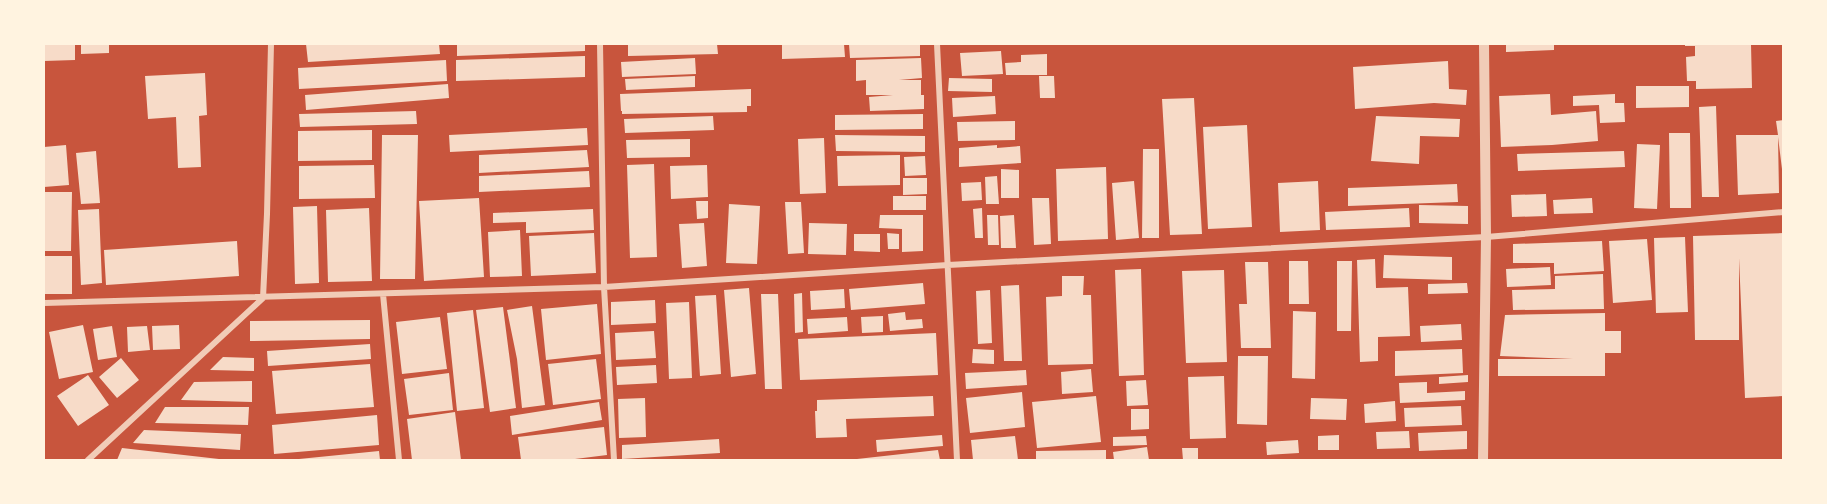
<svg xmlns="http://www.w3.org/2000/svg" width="1827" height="504" font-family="'PT Sans Narrow',sans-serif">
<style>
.building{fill:#f7dbc8}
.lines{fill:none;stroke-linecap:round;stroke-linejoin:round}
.minor{stroke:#f1ccb7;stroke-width:6}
.tertiary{stroke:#f1ccb7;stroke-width:10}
</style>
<rect width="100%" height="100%" fill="#c8553d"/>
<path class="building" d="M 44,44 L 75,44 L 75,60 L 44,61 Z
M 81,44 L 109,44 L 109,53 L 81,54 Z
M 306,44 L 439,44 L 440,54 L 308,62 Z
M 457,44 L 585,44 L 585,51 L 457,56 Z
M 628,44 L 717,44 L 718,54 L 628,56 Z
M 782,44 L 844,44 L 845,57 L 782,59 Z
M 849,44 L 920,44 L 920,56 L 850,58 Z
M 1506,44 L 1554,44 L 1554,50 L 1506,52 Z
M 1685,44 L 1751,44 L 1752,88 L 1696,89 L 1696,81 L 1687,81 L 1686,57 L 1695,56 L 1695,46 L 1685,46 Z
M 1001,51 L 1003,74 L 962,76 L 960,53 Z
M 1047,54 L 1047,75 L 1006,75 L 1005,63 L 1021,62 L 1021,55 Z
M 585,56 L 585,77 L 456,81 L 456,60 Z
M 695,58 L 696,74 L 622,77 L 621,62 Z
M 921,58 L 922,78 L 899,80 L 921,80 L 921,95 L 924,95 L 924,109 L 870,111 L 869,97 L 893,95 L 866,95 L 866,80 L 856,81 L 856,60 Z
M 446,60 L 447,81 L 299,89 L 298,68 Z
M 1448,61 L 1449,89 L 1467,90 L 1466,105 L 1434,103 L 1355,109 L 1353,67 Z
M 205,73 L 207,115 L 199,116 L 201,167 L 178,168 L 176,117 L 148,119 L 145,76 Z
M 695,76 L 695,87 L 626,90 L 625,79 Z
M 1039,76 L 1054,76 L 1055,98 L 1040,98 Z
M 949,78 L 992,79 L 992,92 L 948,91 Z
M 448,84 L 449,98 L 306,110 L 305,95 Z
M 1636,86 L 1689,86 L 1689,107 L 1636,108 Z
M 751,89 L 751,106 L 747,106 L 747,112 L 622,114 L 622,111 L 621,111 L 620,94 Z
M 1550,94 L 1551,115 L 1596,111 L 1598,141 L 1552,145 L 1501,147 L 1499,96 Z
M 1615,94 L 1615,103 L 1624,103 L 1625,122 L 1600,123 L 1599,105 L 1573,106 L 1573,96 Z
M 995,96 L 996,114 L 953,117 L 952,98 Z
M 1194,98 L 1202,234 L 1170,235 L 1162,99 Z
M 1716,106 L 1719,197 L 1702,197 L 1699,107 Z
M 416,111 L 417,124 L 300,127 L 299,114 Z
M 923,114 L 923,129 L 835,130 L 835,115 Z
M 713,116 L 714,130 L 625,133 L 624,119 Z
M 1376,116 L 1460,119 L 1459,137 L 1420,136 L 1419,164 L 1371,161 Z
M 1784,120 L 1784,169 L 1782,169 L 1778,137 L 1779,193 L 1738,195 L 1736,135 L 1778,135 L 1776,121 Z
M 1015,121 L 1015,140 L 958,141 L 957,122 Z
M 1247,125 L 1252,227 L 1208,229 L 1203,127 Z
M 587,128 L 588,145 L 450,152 L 449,135 Z
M 372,130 L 372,160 L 298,161 L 298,131 Z
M 1669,133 L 1690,133 L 1691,208 L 1670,208 Z
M 382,135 L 418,135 L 415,279 L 380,279 Z
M 835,135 L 925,136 L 925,152 L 836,151 Z
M 824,138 L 826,193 L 800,194 L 798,139 Z
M 690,139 L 690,157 L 627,158 L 626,140 Z
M 1637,144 L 1660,145 L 1657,209 L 1634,208 Z
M 66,145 L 69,185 L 44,187 L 44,147 Z
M 997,145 L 997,148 L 1020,146 L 1021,163 L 959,167 L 959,148 Z
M 1143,149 L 1159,149 L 1159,238 L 1142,238 Z
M 587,150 L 589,167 L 479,173 L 479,155 Z
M 96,151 L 100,203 L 81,204 L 76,153 Z
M 1624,151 L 1625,167 L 1518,171 L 1517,154 Z
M 900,155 L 900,185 L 838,186 L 837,156 Z
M 925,156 L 926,175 L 905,176 L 904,157 Z
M 654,164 L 657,257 L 630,258 L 627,165 Z
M 374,165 L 375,198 L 299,199 L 299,166 Z
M 707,165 L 708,197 L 671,199 L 670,166 Z
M 1106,167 L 1108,239 L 1058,241 L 1056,169 Z
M 1001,169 L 1019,170 L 1019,198 L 1001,198 Z
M 589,171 L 590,187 L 479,192 L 479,176 Z
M 997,176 L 999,204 L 986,204 L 985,177 Z
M 903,178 L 927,178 L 927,194 L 903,195 Z
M 1134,181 L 1139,238 L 1116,240 L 1112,183 Z
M 1318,181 L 1320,230 L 1280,232 L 1278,183 Z
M 981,182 L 982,200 L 962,201 L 961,183 Z
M 1457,184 L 1458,202 L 1348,206 L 1348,188 Z
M 44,192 L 72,192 L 71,251 L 44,251 Z
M 1546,194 L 1547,216 L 1512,217 L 1511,195 Z
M 893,196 L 926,196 L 926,210 L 893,210 Z
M 479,198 L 484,277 L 424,281 L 419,201 Z
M 1032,198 L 1049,198 L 1051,244 L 1034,245 Z
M 1592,198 L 1593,213 L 1554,214 L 1553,200 Z
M 696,201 L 708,201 L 708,218 L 697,219 Z
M 785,202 L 801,202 L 804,253 L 788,254 Z
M 729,204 L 760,206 L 757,264 L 726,263 Z
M 1419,205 L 1468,206 L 1468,224 L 1419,223 Z
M 317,206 L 319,283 L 295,284 L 293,207 Z
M 369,208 L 372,281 L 328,282 L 326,210 Z
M 982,208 L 983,238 L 975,238 L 973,209 Z
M 1409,208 L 1410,227 L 1326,230 L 1325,212 Z
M 99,209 L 102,283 L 81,285 L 78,210 Z
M 593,209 L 594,230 L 526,233 L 526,222 L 493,223 L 493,213 Z
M 880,215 L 923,215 L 923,251 L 902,252 L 902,229 L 879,228 Z
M 987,215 L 998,215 L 999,245 L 988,245 Z
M 1014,215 L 1016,248 L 1001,248 L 1000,216 Z
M 704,223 L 707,266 L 682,268 L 679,224 Z
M 809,223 L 847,224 L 846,255 L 808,254 Z
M 520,230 L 522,276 L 490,277 L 488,232 Z
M 594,233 L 596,273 L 531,276 L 529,236 Z
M 887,233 L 899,234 L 899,249 L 888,249 Z
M 1784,233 L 1784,396 L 1745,398 L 1739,258 L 1739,340 L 1695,340 L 1693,236 Z
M 854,234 L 880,234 L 880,252 L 854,251 Z
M 1685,237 L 1688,312 L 1656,313 L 1654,238 Z
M 1647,239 L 1652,300 L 1613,303 L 1609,241 Z
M 237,241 L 239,276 L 106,285 L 104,250 Z
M 1602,241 L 1604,271 L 1554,274 L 1554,263 L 1513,263 L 1513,244 Z
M 1384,255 L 1452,257 L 1452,280 L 1383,278 Z
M 44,256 L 72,256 L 72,294 L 44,294 Z
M 1375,259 L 1376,288 L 1408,287 L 1410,336 L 1378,337 L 1378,361 L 1360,362 L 1357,260 Z
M 1289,261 L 1308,261 L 1309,304 L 1289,304 Z
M 1337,261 L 1352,261 L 1351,331 L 1337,331 Z
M 1245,262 L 1268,262 L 1271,348 L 1241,348 L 1239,304 L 1247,304 Z
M 1550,267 L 1551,285 L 1507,287 L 1506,269 Z
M 1141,269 L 1144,375 L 1119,376 L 1115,270 Z
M 1224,270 L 1227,362 L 1186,363 L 1182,271 Z
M 1603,274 L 1604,309 L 1513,310 L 1512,290 L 1555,289 L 1555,276 Z
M 1062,276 L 1084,276 L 1083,295 L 1091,295 L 1093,364 L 1048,365 L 1046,297 L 1062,296 Z
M 923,283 L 925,304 L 851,310 L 849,289 Z
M 1467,283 L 1468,293 L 1428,294 L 1428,284 Z
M 1019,285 L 1022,361 L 1004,361 L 1001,286 Z
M 749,288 L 756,374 L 731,377 L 724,290 Z
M 844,289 L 845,308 L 811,310 L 810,291 Z
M 990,290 L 992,343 L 978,344 L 976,291 Z
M 802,293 L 803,332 L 795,333 L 794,294 Z
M 761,294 L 778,294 L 782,389 L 765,389 Z
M 716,295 L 721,374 L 700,376 L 695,296 Z
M 655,300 L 656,323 L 611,325 L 611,302 Z
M 689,302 L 692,378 L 669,379 L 666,303 Z
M 597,304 L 601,354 L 546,360 L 541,309 Z
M 532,306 L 545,405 L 522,408 L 517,359 L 507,310 Z
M 503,307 L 516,408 L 490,412 L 476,310 Z
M 473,310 L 484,408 L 457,411 L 447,313 Z
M 1293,311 L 1316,312 L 1315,379 L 1292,378 Z
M 905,312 L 906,320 L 922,319 L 923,328 L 890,331 L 888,314 Z
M 1605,313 L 1605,331 L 1621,331 L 1621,353 L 1605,353 L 1605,376 L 1498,376 L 1498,359 L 1573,359 L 1500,356 L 1505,315 Z
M 883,316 L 883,332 L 862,333 L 861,317 Z
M 440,317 L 447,369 L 402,374 L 396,322 Z
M 847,317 L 848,331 L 808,334 L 807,319 Z
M 370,320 L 370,339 L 250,341 L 250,321 Z
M 1461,324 L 1462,340 L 1421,342 L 1420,326 Z
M 83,325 L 93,372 L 59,379 L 49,332 Z
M 179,325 L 180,349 L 153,350 L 152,326 Z
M 112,326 L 117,357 L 98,360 L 93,329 Z
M 147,326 L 150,350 L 128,352 L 127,327 Z
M 654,331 L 656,358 L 616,360 L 615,333 Z
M 936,333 L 938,375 L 800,380 L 798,339 Z
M 370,344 L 371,359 L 268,366 L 267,351 Z
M 973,349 L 994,350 L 994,364 L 972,363 Z
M 1462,349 L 1463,373 L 1395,376 L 1395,351 Z
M 1238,356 L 1268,356 L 1267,425 L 1237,424 Z
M 223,357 L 254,358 L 254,371 L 210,370 Z
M 121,358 L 139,380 L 117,398 L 99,377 Z
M 596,359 L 601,399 L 553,405 L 548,364 Z
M 370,364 L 374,407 L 276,414 L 272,371 Z
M 656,365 L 657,383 L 617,385 L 616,367 Z
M 1091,369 L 1093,392 L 1062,394 L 1061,372 Z
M 1026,370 L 1027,385 L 966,389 L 965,373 Z
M 449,373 L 453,410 L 409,415 L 404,379 Z
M 88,375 L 109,405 L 78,426 L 57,396 Z
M 1468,375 L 1468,382 L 1439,384 L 1439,377 Z
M 1224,376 L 1226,438 L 1190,439 L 1188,377 Z
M 1146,380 L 1148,405 L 1127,406 L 1126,381 Z
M 252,381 L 252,402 L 181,400 L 194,382 Z
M 1427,382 L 1427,393 L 1465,391 L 1465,400 L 1400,403 L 1399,383 Z
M 1022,392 L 1025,427 L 970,433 L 966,398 Z
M 933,396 L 934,416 L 846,419 L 847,437 L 816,438 L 815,411 L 817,411 L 817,400 Z
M 1096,396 L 1101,442 L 1037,448 L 1032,402 Z
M 645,398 L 646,437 L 619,438 L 618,399 Z
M 1311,398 L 1347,399 L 1346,420 L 1310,419 Z
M 1395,401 L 1396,421 L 1365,423 L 1364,404 Z
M 599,402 L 602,420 L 512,435 L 510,416 Z
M 1461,406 L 1462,425 L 1405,427 L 1404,408 Z
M 165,407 L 249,407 L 248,425 L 155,423 Z
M 1131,409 L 1149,409 L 1149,429 L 1131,430 Z
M 455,412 L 461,460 L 412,460 L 407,419 Z
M 377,415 L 379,445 L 274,454 L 272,425 Z
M 604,427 L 607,455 L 567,460 L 521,460 L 518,437 Z
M 144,430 L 241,434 L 240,450 L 133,443 Z
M 1409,431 L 1410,448 L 1377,449 L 1376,432 Z
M 1467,431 L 1467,449 L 1419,451 L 1418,433 Z
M 942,435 L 943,446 L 877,452 L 876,440 Z
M 1339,435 L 1339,450 L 1318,450 L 1318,436 Z
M 1015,436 L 1018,460 L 973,460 L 971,440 Z
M 1146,436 L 1147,445 L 1113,446 L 1113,437 Z
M 719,439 L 720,453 L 622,459 L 622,445 Z
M 1298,440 L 1299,453 L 1267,455 L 1266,442 Z
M 1147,447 L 1149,460 L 1114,460 L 1113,452 Z
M 122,448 L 219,459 L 219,460 L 117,460 Z
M 1182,448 L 1198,448 L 1198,460 L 1183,460 Z
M 938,450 L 940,460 L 857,460 L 857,459 Z
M 1106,450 L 1106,460 L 1036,460 L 1036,451 Z
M 379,451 L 380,460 L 299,460 L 299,459 Z"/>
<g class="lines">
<path class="minor" d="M 600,44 L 604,287 L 614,460
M 937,44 L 957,460
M 383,294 L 399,460
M 44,303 L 604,287 L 948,265 L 1486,237 L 1784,212
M 88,460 L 263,298 L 267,214 L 271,44"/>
<path class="tertiary" d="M 1483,460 L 1486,237 L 1484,44"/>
</g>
<rect width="1827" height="504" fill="none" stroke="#fff3e0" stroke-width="90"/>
</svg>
